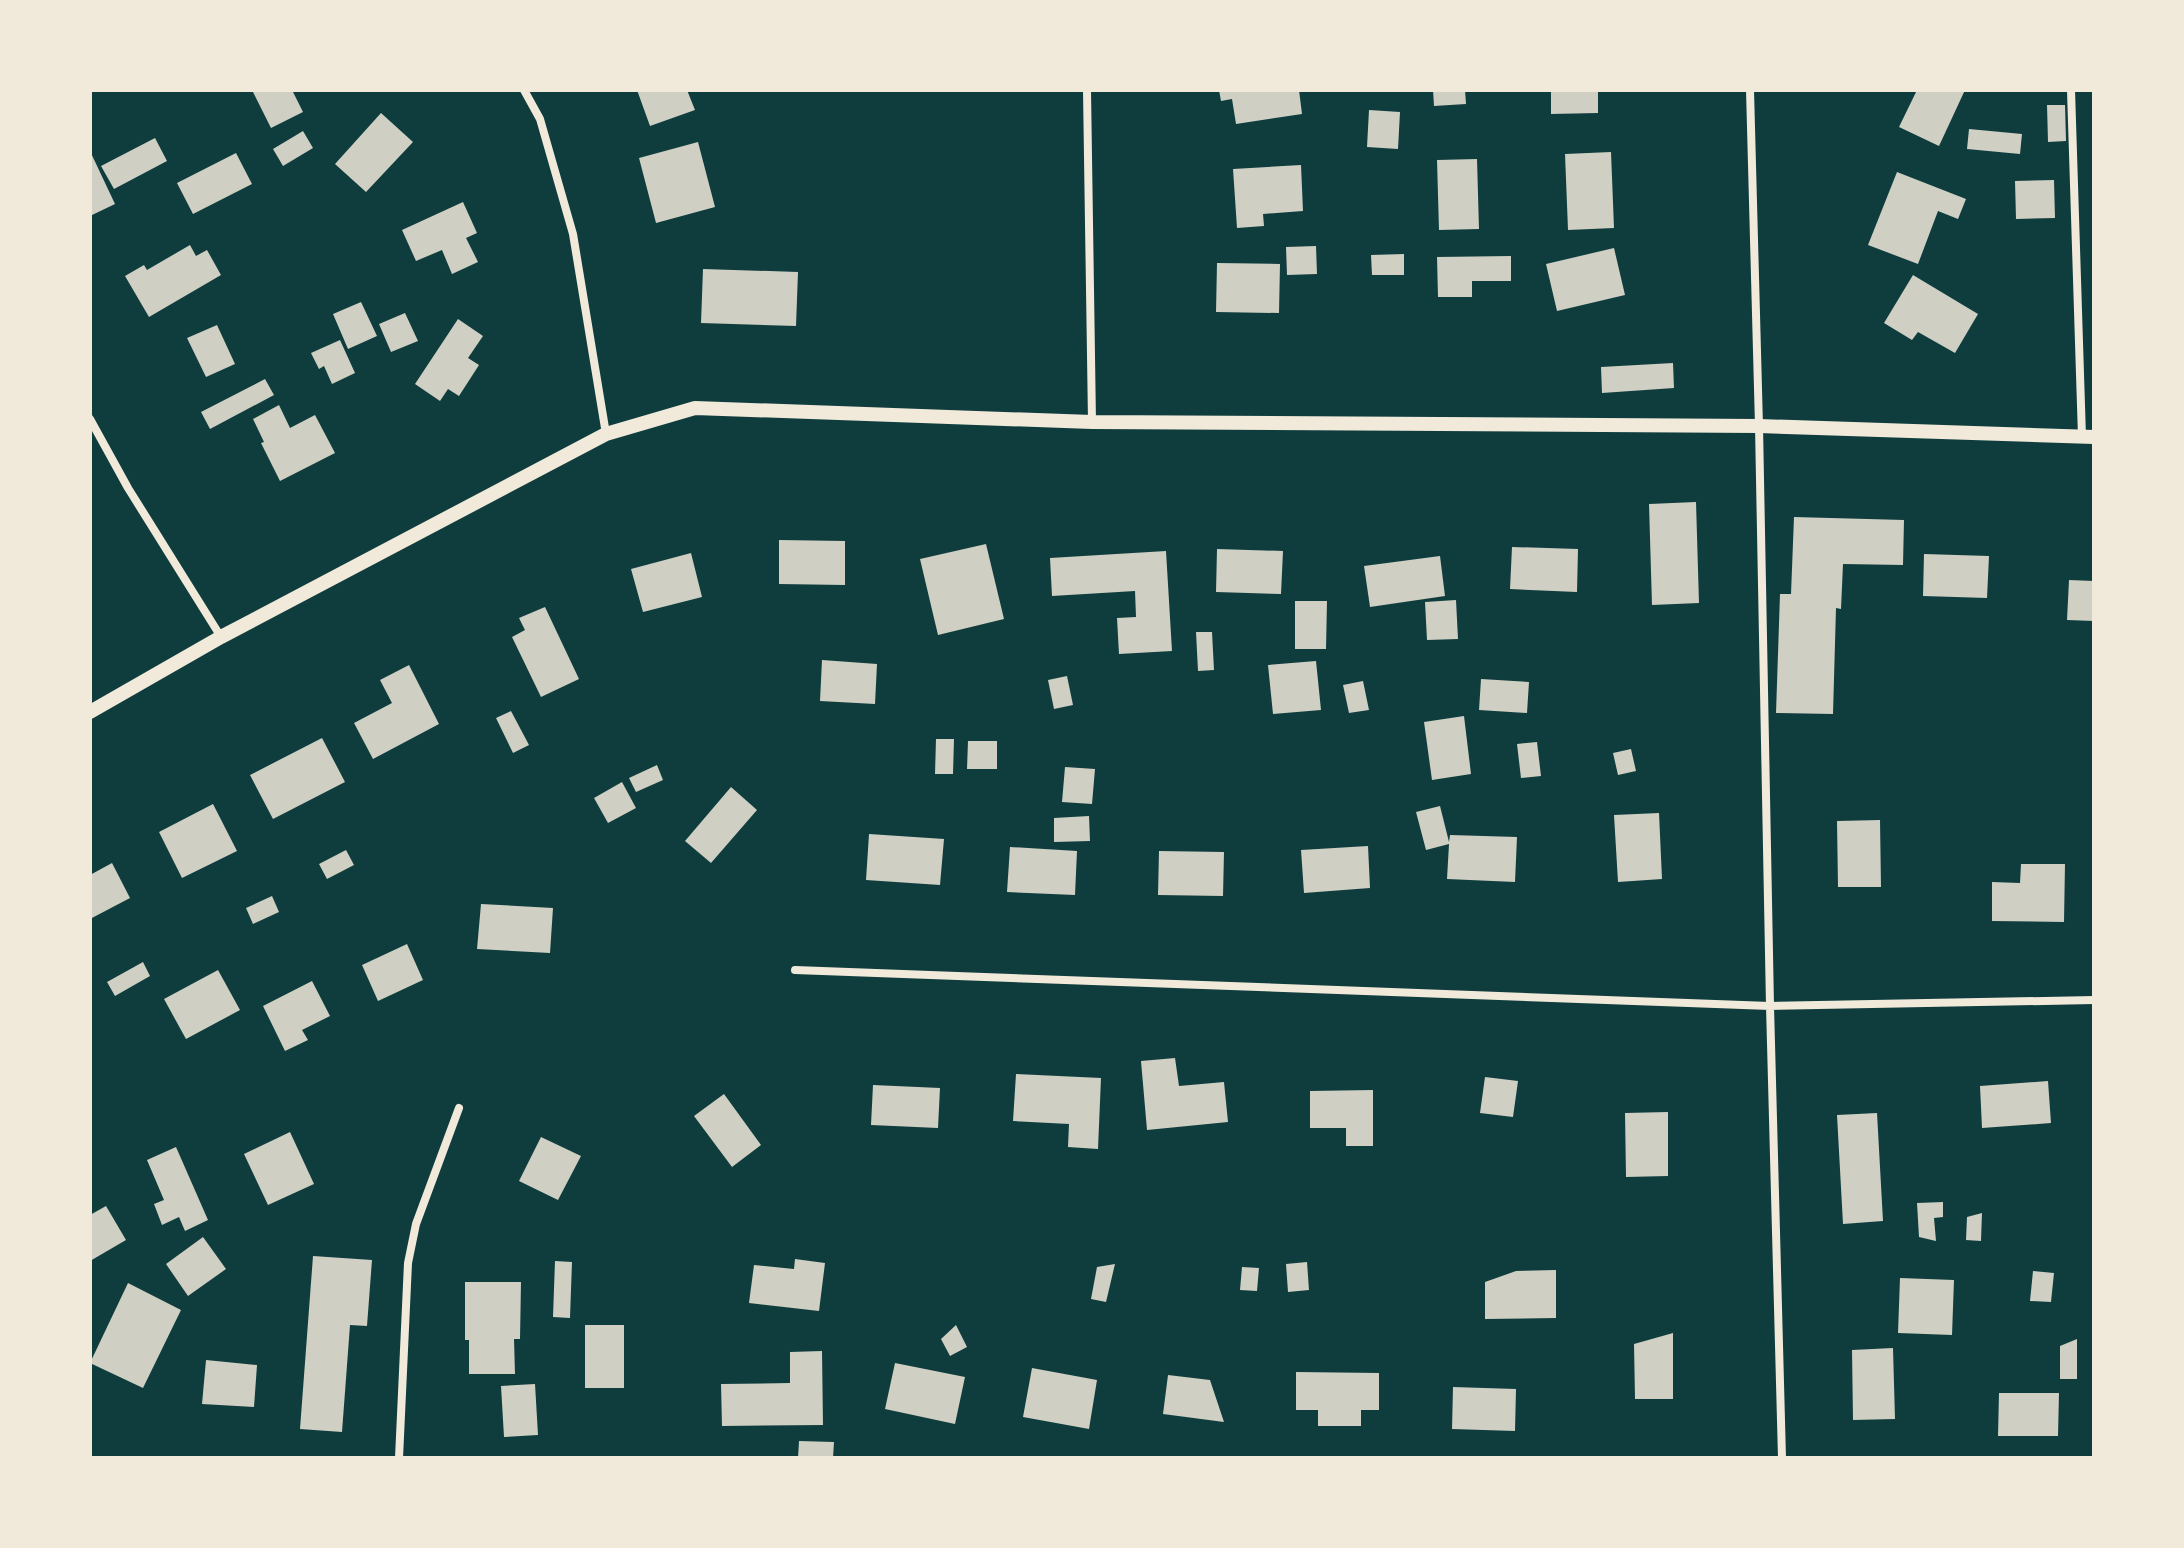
<svg xmlns="http://www.w3.org/2000/svg" width="2184" height="1548" font-family="'Zilla Slab',serif">
<style>
.building{fill:#cfcfc3}
.lines{fill:none;stroke-linecap:round;stroke-linejoin:round}
.minor{stroke:#f1e9da;stroke-width:8}
.tertiary{stroke:#f1e9da;stroke-width:14}
</style>
<rect width="100%" height="100%" fill="#0f3d3e"/>
<path class="building" d="M 252,90 L 292,90 L 303,112 L 271,128 Z
M 637,90 L 687,90 L 695,110 L 650,126 Z
M 1219,90 L 1299,90 L 1302,114 L 1236,124 L 1232,99 L 1221,101 Z
M 1433,90 L 1465,90 L 1466,104 L 1434,106 Z
M 1551,90 L 1598,90 L 1598,113 L 1551,114 Z
M 1917,90 L 1965,90 L 1939,146 L 1899,127 Z
M 2047,105 L 2065,105 L 2066,141 L 2048,142 Z
M 1369,110 L 1400,112 L 1398,149 L 1367,147 Z
M 381,113 L 413,142 L 366,192 L 335,164 Z
M 1969,129 L 2022,134 L 2020,154 L 1967,149 Z
M 303,131 L 313,148 L 283,166 L 273,149 Z
M 155,138 L 167,161 L 114,189 L 101,166 Z
M 698,142 L 715,207 L 656,223 L 639,158 Z
M 90,151 L 115,204 L 90,216 Z
M 1611,152 L 1614,228 L 1568,230 L 1565,154 Z
M 236,153 L 252,184 L 193,214 L 177,183 Z
M 1477,159 L 1479,229 L 1439,230 L 1437,160 Z
M 1301,165 L 1303,211 L 1263,214 L 1264,226 L 1237,228 L 1233,169 Z
M 1897,172 L 1966,199 L 1958,219 L 1938,211 L 1918,264 L 1868,245 Z
M 2054,180 L 2055,218 L 2016,219 L 2015,181 Z
M 463,202 L 477,233 L 466,238 L 478,262 L 452,274 L 442,250 L 416,261 L 402,230 Z
M 190,245 L 196,256 L 207,250 L 221,275 L 149,317 L 125,276 L 144,265 L 147,270 Z
M 1316,246 L 1317,274 L 1287,275 L 1286,247 Z
M 1614,248 L 1625,295 L 1557,311 L 1546,264 Z
M 1404,254 L 1404,275 L 1372,275 L 1371,255 Z
M 1511,256 L 1511,281 L 1472,281 L 1472,297 L 1438,297 L 1437,257 Z
M 1217,263 L 1280,264 L 1279,313 L 1216,312 Z
M 703,269 L 798,272 L 796,326 L 701,323 Z
M 1913,275 L 1978,314 L 1955,353 L 1918,332 L 1912,340 L 1884,323 Z
M 361,302 L 377,336 L 348,349 L 333,314 Z
M 405,313 L 418,341 L 391,352 L 379,324 Z
M 458,319 L 483,336 L 468,358 L 479,365 L 459,396 L 448,389 L 440,401 L 415,384 Z
M 217,325 L 235,364 L 206,377 L 187,338 Z
M 340,340 L 355,373 L 332,384 L 324,366 L 319,369 L 311,353 Z
M 1673,363 L 1674,388 L 1602,393 L 1601,367 Z
M 265,379 L 274,395 L 210,429 L 201,412 Z
M 279,405 L 290,428 L 315,415 L 335,453 L 280,481 L 261,443 L 264,442 L 253,419 Z
M 1696,502 L 1699,603 L 1652,605 L 1649,504 Z
M 1794,517 L 1904,520 L 1903,565 L 1843,564 L 1841,609 L 1836,608 L 1833,714 L 1776,713 L 1780,594 L 1791,594 Z
M 779,540 L 845,541 L 845,585 L 779,584 Z
M 986,544 L 1004,619 L 938,635 L 920,559 Z
M 1512,547 L 1578,549 L 1577,592 L 1510,589 Z
M 1217,549 L 1283,551 L 1281,594 L 1216,592 Z
M 1166,551 L 1172,651 L 1119,654 L 1117,618 L 1136,617 L 1135,591 L 1052,596 L 1050,558 Z
M 691,553 L 702,597 L 643,612 L 631,569 Z
M 1924,554 L 1989,556 L 1987,598 L 1923,596 Z
M 1440,556 L 1445,596 L 1370,607 L 1364,566 Z
M 2069,580 L 2094,581 L 2094,621 L 2067,620 Z
M 1456,600 L 1458,639 L 1427,640 L 1425,602 Z
M 1295,601 L 1327,601 L 1326,649 L 1295,649 Z
M 545,607 L 579,679 L 541,697 L 512,637 L 525,630 L 519,618 Z
M 1196,632 L 1212,632 L 1214,670 L 1198,671 Z
M 822,660 L 877,664 L 875,704 L 820,701 Z
M 1316,661 L 1321,710 L 1273,714 L 1268,665 Z
M 409,665 L 439,724 L 373,759 L 354,723 L 392,703 L 380,680 Z
M 1067,676 L 1073,705 L 1054,709 L 1048,680 Z
M 1481,679 L 1529,682 L 1527,713 L 1479,710 Z
M 1363,681 L 1369,710 L 1349,713 L 1343,685 Z
M 511,711 L 529,745 L 513,753 L 496,718 Z
M 1464,716 L 1471,774 L 1432,780 L 1424,722 Z
M 322,738 L 345,782 L 273,819 L 250,775 Z
M 936,739 L 954,739 L 953,774 L 935,774 Z
M 968,741 L 997,741 L 997,769 L 967,769 Z
M 1537,742 L 1541,776 L 1521,778 L 1517,744 Z
M 1631,749 L 1636,771 L 1618,775 L 1613,753 Z
M 657,765 L 663,780 L 636,792 L 629,778 Z
M 1065,767 L 1095,769 L 1092,804 L 1062,802 Z
M 622,782 L 636,808 L 608,823 L 594,798 Z
M 731,787 L 757,810 L 711,863 L 685,841 Z
M 213,804 L 237,851 L 182,878 L 159,832 Z
M 1440,806 L 1449,842 L 1450,835 L 1517,837 L 1515,882 L 1447,879 L 1449,844 L 1426,850 L 1416,812 Z
M 1659,813 L 1662,879 L 1618,882 L 1614,815 Z
M 1089,816 L 1090,841 L 1054,842 L 1054,818 Z
M 1880,820 L 1881,887 L 1838,887 L 1837,821 Z
M 869,834 L 944,839 L 940,885 L 866,880 Z
M 1368,846 L 1370,888 L 1304,893 L 1301,850 Z
M 1010,847 L 1077,851 L 1075,895 L 1007,892 Z
M 346,850 L 354,865 L 327,879 L 319,864 Z
M 1159,851 L 1224,852 L 1223,896 L 1158,895 Z
M 112,863 L 130,898 L 90,919 L 90,875 Z
M 2021,864 L 2065,864 L 2064,922 L 1992,921 L 1992,882 L 2020,883 Z
M 272,896 L 279,912 L 253,924 L 246,908 Z
M 481,904 L 553,908 L 550,953 L 477,949 Z
M 407,944 L 423,980 L 378,1001 L 362,965 Z
M 143,962 L 150,976 L 115,996 L 107,982 Z
M 218,970 L 240,1010 L 186,1039 L 164,999 Z
M 312,981 L 330,1016 L 302,1030 L 308,1040 L 285,1051 L 263,1006 Z
M 1175,1058 L 1179,1086 L 1224,1082 L 1228,1122 L 1147,1130 L 1141,1061 Z
M 1016,1074 L 1101,1078 L 1098,1149 L 1068,1147 L 1069,1124 L 1013,1121 Z
M 1485,1077 L 1518,1081 L 1513,1117 L 1480,1113 Z
M 2048,1081 L 2051,1123 L 1982,1128 L 1980,1086 Z
M 873,1085 L 940,1088 L 938,1128 L 871,1125 Z
M 1373,1090 L 1373,1146 L 1346,1146 L 1346,1128 L 1310,1128 L 1310,1091 Z
M 724,1094 L 761,1145 L 732,1167 L 694,1116 Z
M 1668,1112 L 1668,1176 L 1626,1177 L 1625,1113 Z
M 1877,1113 L 1883,1221 L 1843,1224 L 1837,1115 Z
M 290,1132 L 314,1184 L 268,1205 L 244,1154 Z
M 541,1137 L 581,1156 L 558,1200 L 519,1181 Z
M 176,1147 L 208,1220 L 185,1231 L 179,1217 L 162,1225 L 154,1204 L 164,1200 L 147,1160 Z
M 1943,1202 L 1943,1217 L 1934,1218 L 1936,1241 L 1919,1237 L 1917,1203 Z
M 106,1206 L 126,1240 L 90,1261 L 90,1215 Z
M 1982,1213 L 1981,1241 L 1966,1240 L 1967,1217 Z
M 203,1237 L 226,1269 L 188,1296 L 166,1264 Z
M 313,1256 L 372,1260 L 367,1326 L 350,1325 L 342,1432 L 300,1429 Z
M 795,1259 L 825,1263 L 819,1311 L 749,1303 L 754,1265 L 794,1269 Z
M 555,1261 L 572,1262 L 570,1318 L 553,1317 Z
M 1307,1262 L 1309,1290 L 1288,1292 L 1286,1264 Z
M 1115,1264 L 1106,1302 L 1091,1299 L 1097,1267 Z
M 1242,1267 L 1259,1268 L 1257,1291 L 1240,1290 Z
M 1556,1270 L 1556,1318 L 1485,1319 L 1485,1282 L 1516,1271 Z
M 2033,1271 L 2054,1273 L 2051,1302 L 2030,1301 Z
M 1900,1278 L 1954,1280 L 1952,1335 L 1898,1333 Z
M 465,1282 L 521,1282 L 520,1339 L 514,1339 L 515,1374 L 469,1374 L 469,1340 L 465,1340 Z
M 128,1283 L 181,1310 L 143,1388 L 90,1363 Z
M 585,1325 L 624,1325 L 624,1388 L 585,1388 Z
M 956,1325 L 967,1347 L 950,1356 L 941,1339 Z
M 1673,1333 L 1673,1399 L 1635,1399 L 1634,1344 Z
M 2077,1339 L 2077,1379 L 2060,1379 L 2060,1346 Z
M 1893,1348 L 1895,1419 L 1853,1420 L 1852,1350 Z
M 822,1351 L 823,1425 L 722,1426 L 721,1384 L 790,1383 L 790,1352 Z
M 206,1360 L 257,1365 L 254,1407 L 202,1404 Z
M 895,1363 L 965,1377 L 955,1424 L 885,1409 Z
M 1032,1368 L 1097,1380 L 1089,1429 L 1023,1417 Z
M 1296,1372 L 1379,1373 L 1379,1410 L 1361,1410 L 1361,1426 L 1318,1426 L 1318,1410 L 1296,1410 Z
M 1168,1375 L 1210,1380 L 1224,1422 L 1163,1414 Z
M 535,1384 L 538,1435 L 504,1437 L 501,1386 Z
M 1453,1387 L 1516,1389 L 1515,1431 L 1452,1429 Z
M 1999,1393 L 2059,1393 L 2058,1436 L 1998,1436 Z
M 799,1441 L 834,1442 L 833,1458 L 798,1458 Z"/>
<g class="lines">
<path class="minor" d="M 524,90 L 540,119 L 573,234 L 606,434
M 1087,90 L 1092,422
M 1750,90 L 1759,426 L 1770,1006 L 1782,1458
M 2071,90 L 2082,437
M 90,419 L 128,488 L 221,637
M 795,970 L 1770,1006 L 2094,1000
M 399,1458 L 408,1263 L 416,1224 L 459,1108"/>
<path class="tertiary" d="M 90,712 L 221,637 L 606,434 L 695,408 L 1092,422 L 1759,426 L 2094,437"/>
</g>
<rect width="2184" height="1548" fill="none" stroke="#f1e9da" stroke-width="184"/>
</svg>
